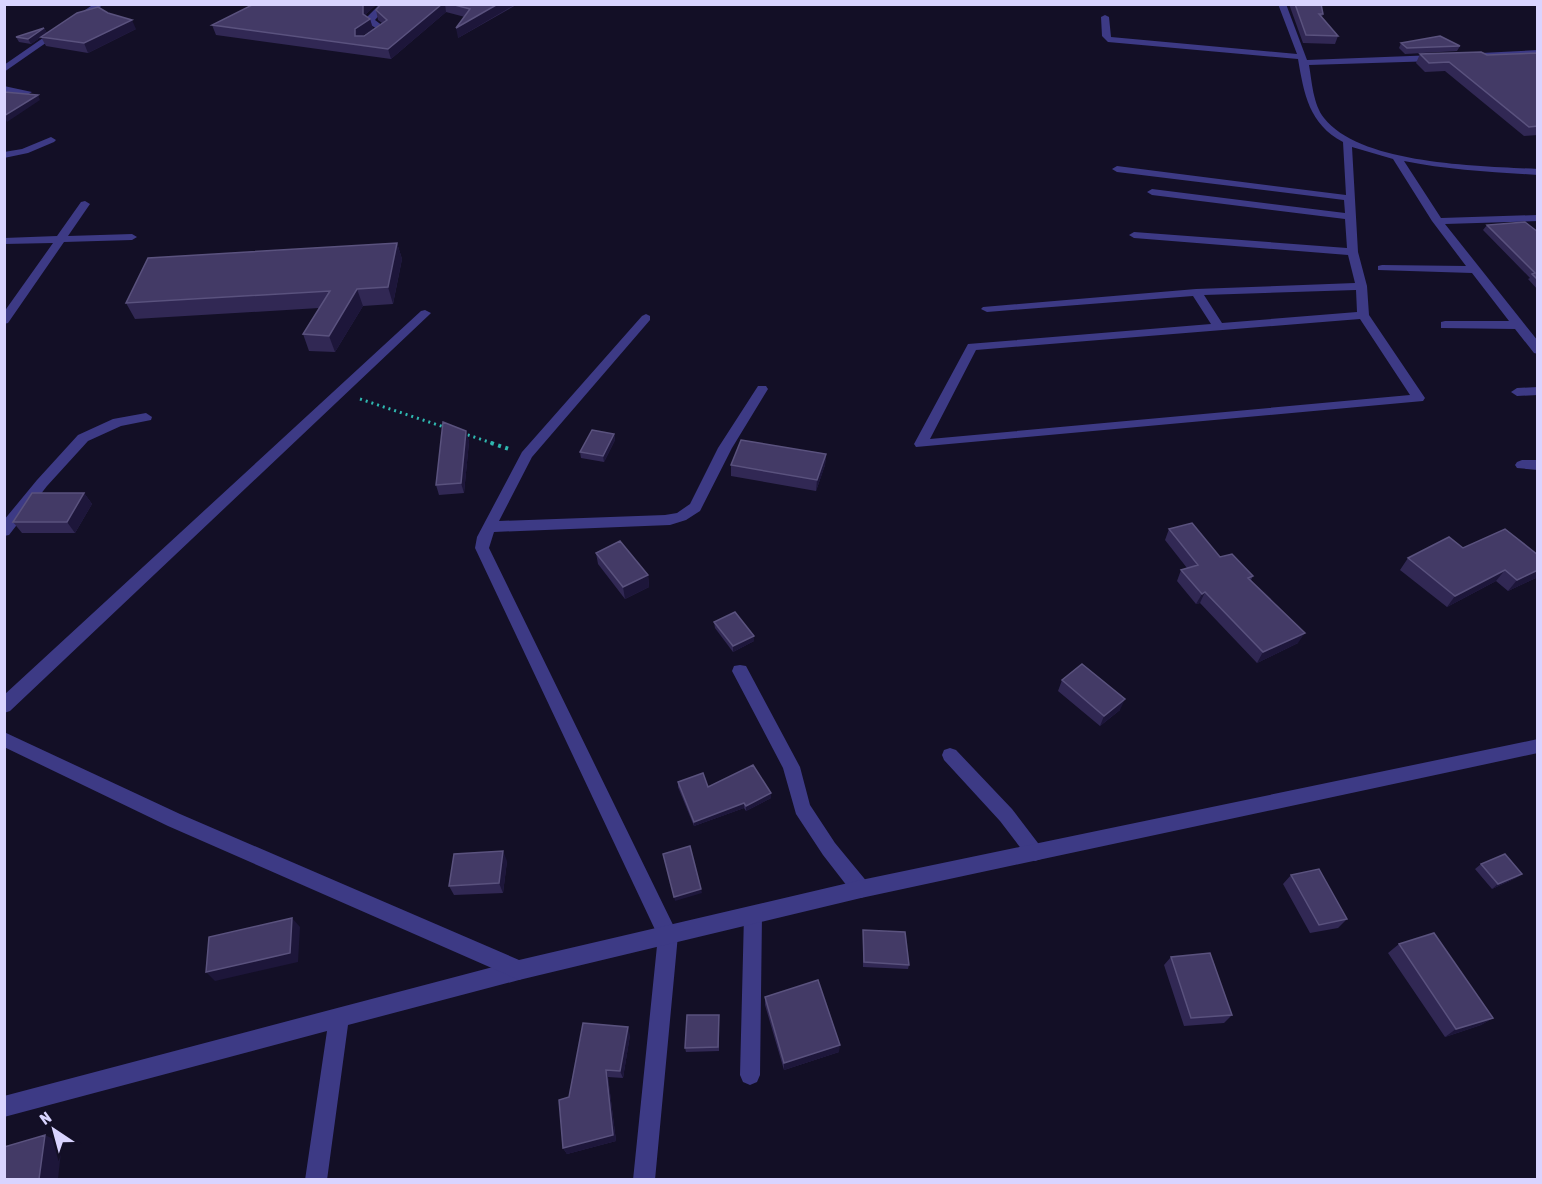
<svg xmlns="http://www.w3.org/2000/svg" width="1542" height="1184" font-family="'Asap Condensed',sans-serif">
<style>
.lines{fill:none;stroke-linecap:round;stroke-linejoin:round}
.path-far1{stroke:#2fb8b0;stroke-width:3;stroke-dasharray:2 4;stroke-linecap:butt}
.path{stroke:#2fb8b0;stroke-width:4;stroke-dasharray:3 4.5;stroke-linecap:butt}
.minor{fill:#3d3a85;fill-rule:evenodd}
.tertiary{fill:#3d3a85;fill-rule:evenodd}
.wall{fill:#312854}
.shaded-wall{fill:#1d163a}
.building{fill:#433a66;stroke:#5a527e;stroke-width:1.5}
</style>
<rect width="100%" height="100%" fill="#130f26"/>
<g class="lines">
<path class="path-far1" d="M 360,399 L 447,428
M 462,433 L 495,444"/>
<path class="path" d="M 491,443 L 509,449"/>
<path class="minor" d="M 94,4 L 104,4 L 82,20 L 76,20 L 76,16 Z
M 380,4 L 389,4 L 375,20 L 387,29 L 374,39 L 368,39 L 368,35 L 377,29 L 368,23 L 367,17 Z
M 1278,4 L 1286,4 L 1307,60 L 1436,55 L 1440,58 L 1436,61 L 1309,65 C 1312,82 1313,104 1324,118 C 1361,165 1481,166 1538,169 L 1538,175 C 1493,172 1448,170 1404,161 L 1441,218 L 1538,215 L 1538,221 L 1445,224 L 1538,341 L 1538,354 L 1534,353 L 1515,329 L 1441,328 L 1441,322 L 1445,321 L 1509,321 L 1472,273 L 1378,270 L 1378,266 L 1382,265 L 1466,266 L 1432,221 L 1393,159 L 1352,147 L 1358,252 L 1367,286 L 1369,315 L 1425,398 L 1423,401 L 916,447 L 914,444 L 968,344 L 1211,324 L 1193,296 L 987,312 L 981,309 L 983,307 L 1196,289 L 1355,283 L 1348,255 L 1134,238 L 1129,235 L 1134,232 L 1347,248 L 1345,219 L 1152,195 L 1147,192 L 1152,189 L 1345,213 L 1344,200 L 1117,172 L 1112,169 L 1117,166 L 1346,195 L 1343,142 C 1309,124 1304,94 1298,59 L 1108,42 L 1102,36 L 1101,17 L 1105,15 L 1109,17 L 1111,37 L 1297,54 ZM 1356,290 L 1357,312 L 1222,323 L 1204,295 ZM 1360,319 L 1410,395 L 930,439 L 976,350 Z
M 56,29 L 63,31 L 4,72 L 4,65 Z
M 1538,50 L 1538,56 L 1481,59 L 1477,56 L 1481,53 Z
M 4,86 L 32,92 L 27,95 L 4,92 Z
M 51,137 L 56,140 L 54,142 L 28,153 L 4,158 L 4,152 L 22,149 Z
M 85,201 L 90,204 L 68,236 L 132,234 L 137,237 L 132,240 L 64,242 L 8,323 L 4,324 L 4,312 L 53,243 L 4,244 L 4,238 L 57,236 L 81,202 Z
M 425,310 L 431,313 L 429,315 L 10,711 L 4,713 L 4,695 L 421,311 Z
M 646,314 L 650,316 L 650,320 L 532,457 L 499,521 L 665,515 L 677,513 L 690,504 L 718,448 L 758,386 L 766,386 L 768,389 L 732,448 L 700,511 L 686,520 L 670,525 L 494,532 L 489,548 L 678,935 L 655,1180 L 633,1180 L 658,936 L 475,548 L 477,537 L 522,452 L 642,316 Z
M 1538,387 L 1538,395 L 1517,396 L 1511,392 L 1517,388 Z
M 146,413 L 152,417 L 151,420 L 121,426 L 88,441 L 47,486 L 9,535 L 4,536 L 4,520 L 37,480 L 78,435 L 113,419 Z
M 1522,460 L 1538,460 L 1538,470 L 1517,468 L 1515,465 L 1517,462 Z
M 740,665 L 746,666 L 800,767 L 810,805 L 835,843 L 868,883 L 870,889 L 868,895 L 861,898 L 854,895 L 823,855 L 796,814 L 783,768 L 732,671 L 734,666 Z
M 950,748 L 956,750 L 1012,809 L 1041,847 L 1044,853 L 1041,859 L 1035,861 L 1029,859 L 1000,821 L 944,760 L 942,755 L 944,750 Z
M 753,906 L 760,909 L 762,915 L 760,1075 L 757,1082 L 750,1085 L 743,1082 L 740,1075 L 744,915 L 746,909 Z
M 519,960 L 526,963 L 529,970 L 526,977 L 519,980 L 348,1025 L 327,1180 L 305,1180 L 327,1031 L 4,1117 L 4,1096 Z"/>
<path class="tertiary" d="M 4,732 L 180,814 L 519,960 L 861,880 L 1538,739 L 1538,753 L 861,898 L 519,980 L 168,826 L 4,747 Z"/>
</g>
<path class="wall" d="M 254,4 L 377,4 L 365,15 L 370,19 L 373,29 L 361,36 L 364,36 L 382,23 L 378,20 L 376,10 L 381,4 L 516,5 L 458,38 L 465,17 L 446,12 L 391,59 L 216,35 L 212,25 Z
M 1289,4 L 1321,4 L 1323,14 L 1322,17 L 1338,36 L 1335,44 L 1303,43 Z
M 44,28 L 47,33 L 136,29 L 88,53 L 46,46 L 41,37 L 31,44 L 19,42 L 16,37 Z
M 1401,43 L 1460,46 L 1457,51 L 1405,54 L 1399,48 Z
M 1538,53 L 1538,135 L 1524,136 L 1445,71 L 1425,72 L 1416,63 L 1420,54 L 1487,55 Z
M 1487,225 L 1538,232 L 1538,290 L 1528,279 L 1530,278 L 1483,230 Z
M 397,243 L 402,259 L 393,304 L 363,306 L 335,352 L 309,351 L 303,334 L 319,308 L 135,319 L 126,303 Z
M 466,431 L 469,442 L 464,493 L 439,495 L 436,485 Z
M 614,434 L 615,440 L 604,462 L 581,458 L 580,452 Z
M 826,454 L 825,465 L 816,491 L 731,476 L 731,465 Z
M 84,493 L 92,504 L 75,533 L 22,533 L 13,522 Z
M 1169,529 L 1253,576 L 1251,580 L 1298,643 L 1257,663 L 1200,603 L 1196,604 L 1177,581 L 1181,570 L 1187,568 L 1165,540 Z
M 1463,548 L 1538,555 L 1538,577 L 1508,591 L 1496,581 L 1447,607 L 1400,570 L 1408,558 Z
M 596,553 L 648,575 L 649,587 L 625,599 L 598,564 Z
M 714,622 L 754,636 L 754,641 L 733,652 L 715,628 Z
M 1062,680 L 1120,710 L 1100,726 L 1058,691 Z
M 678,782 L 708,787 L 771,798 L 746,811 L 744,808 L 694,826 L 678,787 Z
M 507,861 L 503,893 L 454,895 L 449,886 Z
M 1481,864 L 1522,874 L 1516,878 L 1492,889 L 1475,869 Z
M 1291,875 L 1347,919 L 1338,928 L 1310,933 L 1283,884 Z
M 863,930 L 909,965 L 908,969 L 863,967 Z
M 1399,944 L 1493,1018 L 1481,1025 L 1445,1037 L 1388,953 Z
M 1171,957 L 1232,1015 L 1224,1023 L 1184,1026 L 1164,965 Z
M 765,997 L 839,1052 L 784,1070 L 765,1005 Z
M 719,1019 L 719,1051 L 686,1052 L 685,1048 Z
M 630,1035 L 623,1078 L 608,1077 L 616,1141 L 567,1154 L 563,1148 L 569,1097 Z"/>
<path class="shaded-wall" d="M 364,4 L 377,4 L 365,15 L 370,19 L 373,29 L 358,38 L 357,46 L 355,36 L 355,29 L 363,14 L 363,6 Z
M 442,4 L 445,4 L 446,12 L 391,59 L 388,49 Z
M 498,4 L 516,4 L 458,38 L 456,28 Z
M 132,20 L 136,29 L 88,53 L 84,43 Z
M 44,28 L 47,33 L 31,44 L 28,39 Z
M 38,95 L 40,100 L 7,122 L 4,116 Z
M 397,243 L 402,259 L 393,304 L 388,287 Z
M 357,289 L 363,306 L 335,352 L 329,336 Z
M 466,431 L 469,442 L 464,493 L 461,483 Z
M 614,434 L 615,440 L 604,462 L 603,456 Z
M 826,454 L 825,465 L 816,491 L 817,480 Z
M 84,493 L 92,504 L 75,533 L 67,522 Z
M 1505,570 L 1496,581 L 1447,607 L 1455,596 Z
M 1538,570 L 1538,577 L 1508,591 L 1517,580 Z
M 648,575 L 649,587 L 625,599 L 623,587 Z
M 1205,592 L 1200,603 L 1196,604 L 1202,594 Z
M 1305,633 L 1298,643 L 1257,663 L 1263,652 Z
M 754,636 L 754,641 L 733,652 L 733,646 Z
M 1125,699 L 1120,710 L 1100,726 L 1104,716 Z
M 771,793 L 771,798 L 746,811 L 746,806 Z
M 744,803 L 744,808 L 694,826 L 694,822 Z
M 503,851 L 507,861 L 503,893 L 499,883 Z
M 1522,874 L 1516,878 L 1492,889 L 1498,884 Z
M 701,889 L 702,893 L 675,901 L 674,897 Z
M 292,918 L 300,927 L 298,962 L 215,981 L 206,972 Z
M 1493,1018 L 1481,1025 L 1445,1037 L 1456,1029 Z
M 628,1027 L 630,1035 L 623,1078 L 620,1071 Z
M 840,1045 L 839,1052 L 784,1070 L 784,1063 Z
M 606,1070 L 608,1077 L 616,1141 L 567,1154 L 563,1148 Z
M 45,1135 L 62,1143 L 58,1179 L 39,1179 Z"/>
<path class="building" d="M 254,4 L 364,4 L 363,6 L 363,14 L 370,19 L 355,29 L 355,36 L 364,36 L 387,20 L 376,10 L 381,4 L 442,4 L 388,49 L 212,25 Z
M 451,4 L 498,4 L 456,28 L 470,9 Z
M 1295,4 L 1321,4 L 1323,14 L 1319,14 L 1338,36 L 1306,35 Z
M 98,7 L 108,13 L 132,20 L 84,43 L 41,37 L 77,13 Z
M 44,28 L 28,39 L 16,37 Z
M 1440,36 L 1460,46 L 1407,48 L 1401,43 Z
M 1481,52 L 1487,55 L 1538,53 L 1538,126 L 1529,127 L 1449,62 L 1429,63 L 1420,54 Z
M 4,92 L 38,95 L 4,116 Z
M 1525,222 L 1538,232 L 1538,280 L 1532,274 L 1535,273 L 1487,225 Z
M 397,243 L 388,287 L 357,289 L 329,336 L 303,334 L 330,291 L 126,303 L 148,258 Z
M 443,422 L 466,431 L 461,483 L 436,485 Z
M 592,430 L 614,434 L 603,456 L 580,452 Z
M 741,440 L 826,454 L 817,480 L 731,465 Z
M 32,493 L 84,493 L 67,522 L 13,522 Z
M 1192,523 L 1220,557 L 1232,554 L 1253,576 L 1248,578 L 1305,633 L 1263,652 L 1205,592 L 1202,594 L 1181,570 L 1198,565 L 1169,529 Z
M 1505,529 L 1538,555 L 1538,570 L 1517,580 L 1505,570 L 1455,596 L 1408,558 L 1449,537 L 1463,548 Z
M 620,541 L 648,575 L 623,587 L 596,553 Z
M 735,612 L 754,636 L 733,646 L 714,622 Z
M 1082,664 L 1125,699 L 1104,716 L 1062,680 Z
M 753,765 L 771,793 L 746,806 L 744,803 L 694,822 L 678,782 L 703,773 L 708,787 Z
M 690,846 L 701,889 L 674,897 L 663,854 Z
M 503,851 L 499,883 L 449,886 L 454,854 Z
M 1505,854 L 1522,874 L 1498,884 L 1481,864 Z
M 1319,869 L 1347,919 L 1319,925 L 1291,875 Z
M 292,918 L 290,953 L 206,972 L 209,937 Z
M 863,930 L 905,932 L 909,965 L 864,962 Z
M 1434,933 L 1493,1018 L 1456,1029 L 1399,944 Z
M 1210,953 L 1232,1015 L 1191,1018 L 1171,957 Z
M 818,980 L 840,1045 L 784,1063 L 765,997 Z
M 687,1015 L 719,1015 L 718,1047 L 685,1048 Z
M 583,1023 L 628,1027 L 620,1071 L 606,1070 L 613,1135 L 563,1148 L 559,1100 L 569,1097 Z
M 45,1135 L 39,1179 L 4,1179 L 4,1147 Z"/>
<rect width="1542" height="1184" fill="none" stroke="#d9d4ff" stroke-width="12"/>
<g transform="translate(54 1130) rotate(324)" stroke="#130f26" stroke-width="4.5" paint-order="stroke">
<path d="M0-4.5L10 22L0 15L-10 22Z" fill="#d9d4ff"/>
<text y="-9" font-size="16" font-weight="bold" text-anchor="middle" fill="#d9d4ff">N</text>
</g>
</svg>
